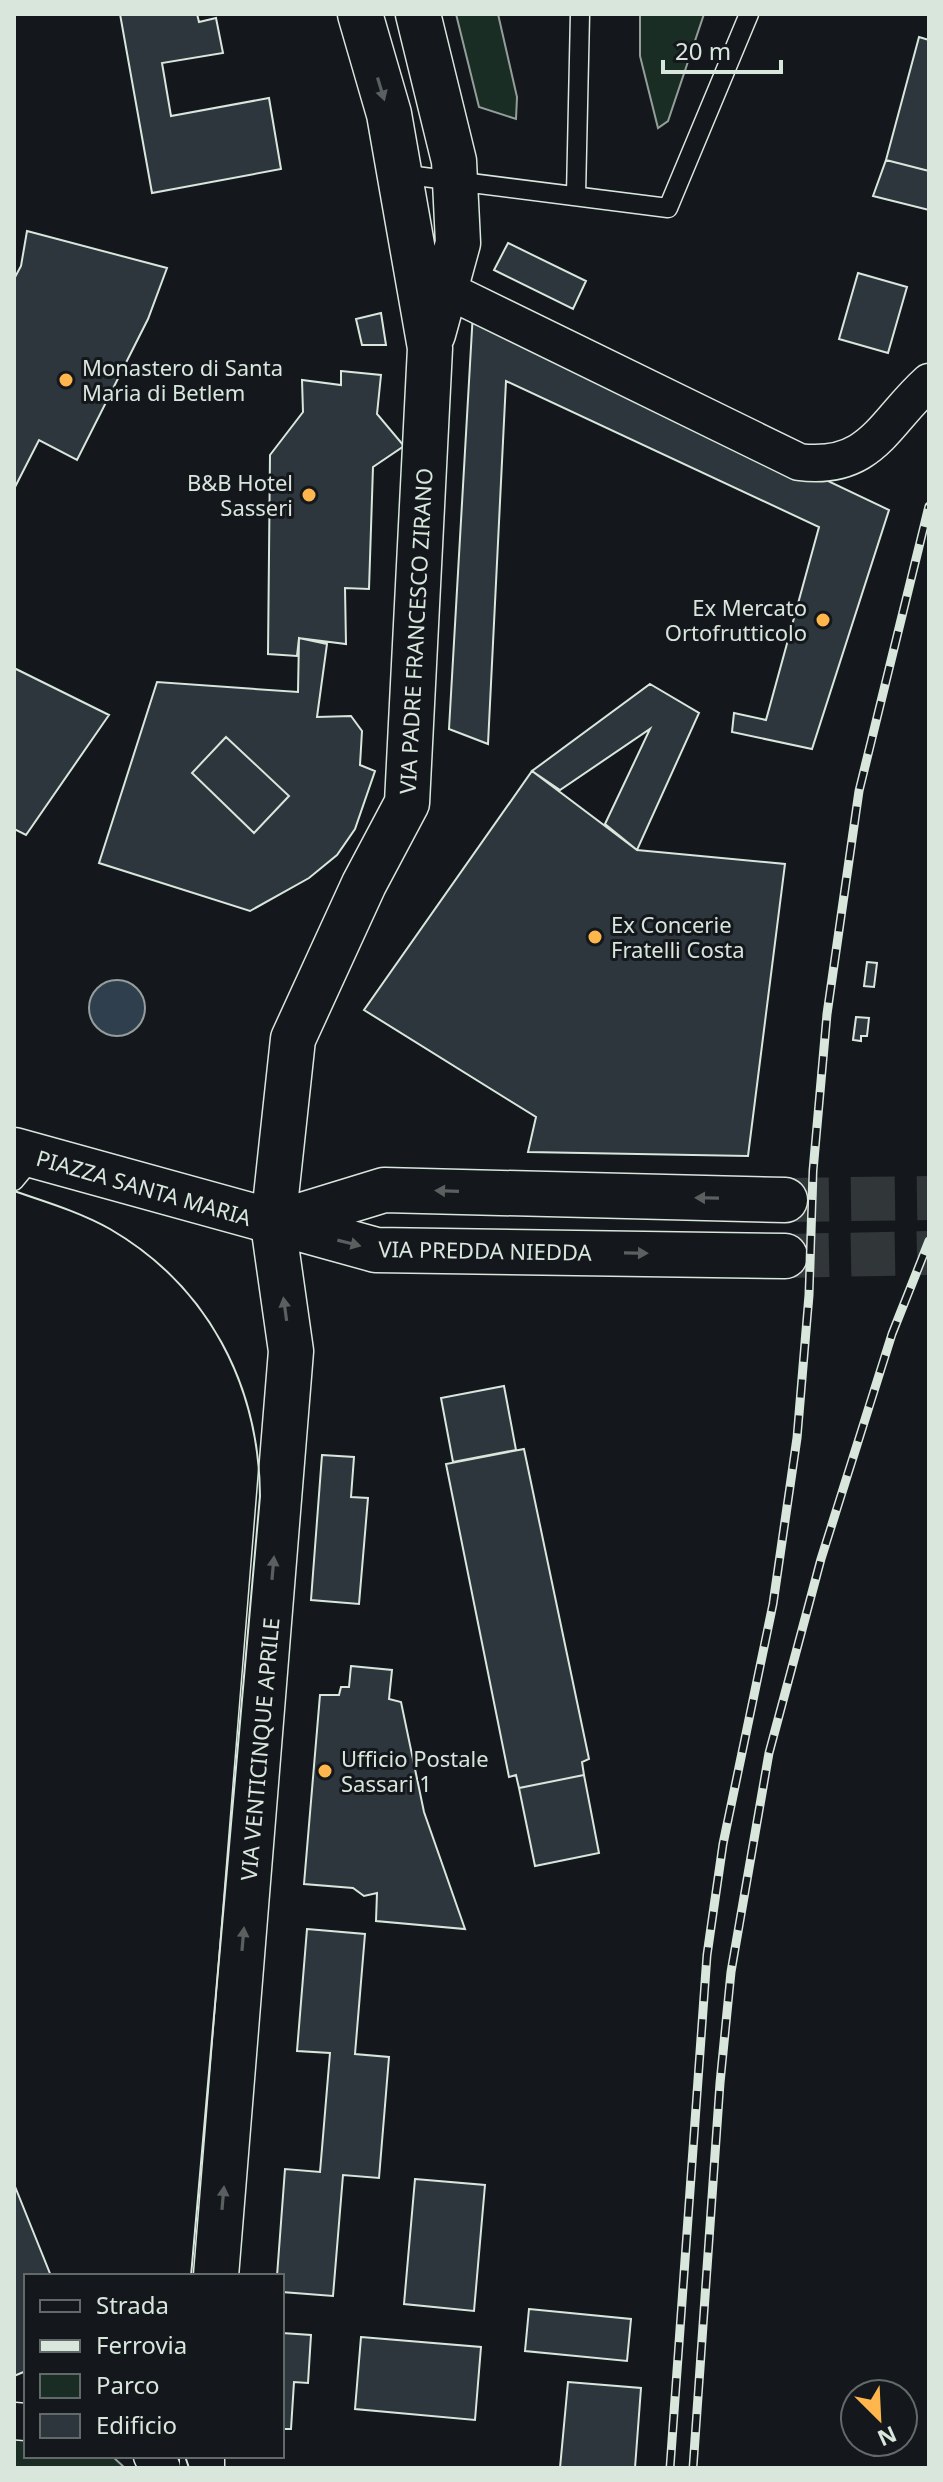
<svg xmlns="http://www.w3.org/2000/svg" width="943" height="2482" font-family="'Noto Sans',sans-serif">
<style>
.green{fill:#1a2d24;stroke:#939e99;stroke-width:2}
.water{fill:#2f3f4d;stroke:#939e99;stroke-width:2}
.building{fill:#2c363c;stroke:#d8e6dc;stroke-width:2;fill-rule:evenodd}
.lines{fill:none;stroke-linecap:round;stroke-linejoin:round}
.secondary-tunnel{stroke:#313739;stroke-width:44;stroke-dasharray:44 22;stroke-linecap:butt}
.service-casing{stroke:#d8e6dc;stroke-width:21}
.minor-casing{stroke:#d8e6dc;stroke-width:39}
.tertiary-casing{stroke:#d8e6dc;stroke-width:47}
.secondary-casing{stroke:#d8e6dc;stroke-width:47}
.service{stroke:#14181c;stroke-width:18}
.minor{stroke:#14181c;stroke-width:36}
.tertiary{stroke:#14181c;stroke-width:44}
.secondary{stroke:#14181c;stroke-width:44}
.tram{stroke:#d8e6dc;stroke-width:2}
.rail-casing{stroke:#d8e6dc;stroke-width:9}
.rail{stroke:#14181c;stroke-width:6;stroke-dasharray:18;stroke-linecap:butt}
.oneway{fill:#59605f}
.poi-dot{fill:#ffb74d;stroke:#14181c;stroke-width:3}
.labels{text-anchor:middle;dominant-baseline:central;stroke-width:6;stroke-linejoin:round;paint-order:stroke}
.poi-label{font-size:22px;fill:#d8e6dc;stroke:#14181c;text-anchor:start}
.street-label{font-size:22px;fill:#d8e6dc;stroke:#14181c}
</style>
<rect width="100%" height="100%" fill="#14181c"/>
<path class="green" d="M 456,14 L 498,14 L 517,97 L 516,119 L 479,107 Z
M 640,14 L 704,14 L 668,121 L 658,128 L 640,56 Z
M 14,2430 L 26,2431 L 26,2456 L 112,2456 L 125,2468 L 14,2468 Z"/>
<path class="water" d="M89 1008a28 28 0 1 1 56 0a28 28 0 1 1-56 0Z"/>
<path class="building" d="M 120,14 L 197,14 L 199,22 L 216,18 L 223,53 L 162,63 L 171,116 L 269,98 L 281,169 L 152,193 Z
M 919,37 L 929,40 L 929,171 L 886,160 Z
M 886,160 L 929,171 L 929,210 L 873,196 Z
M 27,231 L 167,268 L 148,319 L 77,460 L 39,440 L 14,489 L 14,279 L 21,266 Z
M 508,243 L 586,281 L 573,309 L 494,270 Z
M 858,273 L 907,287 L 888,353 L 839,339 Z
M 473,312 L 889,510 L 812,749 L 732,732 L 734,713 L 766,720 L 819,527 L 506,381 L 488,744 L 449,729 Z
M 381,313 L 386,345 L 362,345 L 356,319 Z
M 341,371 L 381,375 L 377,414 L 404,446 L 373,467 L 369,589 L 345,588 L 346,644 L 299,638 L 297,656 L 268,654 L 270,455 L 303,412 L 302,380 L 341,385 Z
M 299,638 L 327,644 L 317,717 L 351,716 L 362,731 L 360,765 L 375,771 L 355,829 L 337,855 L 309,878 L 250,911 L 99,863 L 157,682 L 298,692 ZM 226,737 L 289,796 L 254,833 L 192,773 Z
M 14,668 L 109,715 L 26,835 L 14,829 Z
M 650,684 L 699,713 L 637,850 L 605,824 L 650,729 L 560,790 L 532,771 Z
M 226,737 L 289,796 L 254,833 L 192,773 Z
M 532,771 L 637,850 L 785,864 L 748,1156 L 528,1152 L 536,1117 L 364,1010 Z
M 867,962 L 877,963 L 874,987 L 864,986 Z
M 856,1017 L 869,1018 L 867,1036 L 861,1036 L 861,1041 L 853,1040 Z
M 504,1386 L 516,1450 L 453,1462 L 441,1398 Z
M 524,1449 L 589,1759 L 582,1762 L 584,1775 L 519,1788 L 516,1775 L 509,1777 L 446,1464 Z
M 322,1455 L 354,1457 L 351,1497 L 368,1498 L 359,1604 L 311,1600 Z
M 351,1666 L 392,1670 L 389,1699 L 401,1702 L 424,1812 L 465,1929 L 376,1921 L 377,1893 L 364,1896 L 353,1888 L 304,1884 L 320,1695 L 339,1695 L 341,1687 L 349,1687 Z
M 584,1775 L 599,1853 L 535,1866 L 519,1788 Z
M 307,1929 L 365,1934 L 355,2054 L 389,2057 L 379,2178 L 343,2175 L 333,2296 L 282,2292 L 282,2276 L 277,2276 L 285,2169 L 320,2172 L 330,2053 L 297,2051 Z
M 415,2179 L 485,2185 L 474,2311 L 404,2304 Z
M 14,2184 L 51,2276 L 26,2276 L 26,2371 L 14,2376 Z
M 529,2309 L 631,2319 L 627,2361 L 525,2351 Z
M 282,2333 L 311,2335 L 308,2383 L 294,2382 L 291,2429 L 282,2429 Z
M 361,2337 L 481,2347 L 475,2420 L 355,2409 Z
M 568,2382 L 641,2388 L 635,2468 L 560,2468 Z"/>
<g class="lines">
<path class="secondary-tunnel" d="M 785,1200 L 929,1198
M 785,1256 L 929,1253"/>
<defs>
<path id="service" d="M 400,174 L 668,208 L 749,14
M 576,195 L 580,14
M 14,1181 L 34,1157"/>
<path id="minor" d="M 445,289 L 799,462 C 872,471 884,422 929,382
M 14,2421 L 26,2422
M 152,2456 L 162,2468"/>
<path id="tertiary" d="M 216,2276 L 291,1351 L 273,1224
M 202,2468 L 202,2456"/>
<path id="secondary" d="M 418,14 L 454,161 L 458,243 L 433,334
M 14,1150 L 376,1250 L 785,1256
M 273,1224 L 293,1039 L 364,884 L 407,803 L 430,348 L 389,114 L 360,14
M 273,1224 L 384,1190 L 785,1200"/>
</defs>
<use href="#service" class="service-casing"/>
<use href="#minor" class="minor-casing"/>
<use href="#tertiary" class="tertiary-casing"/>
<use href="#secondary" class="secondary-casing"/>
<use href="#service" class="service"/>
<use href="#minor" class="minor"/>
<use href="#tertiary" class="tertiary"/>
<use href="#secondary" class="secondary"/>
<path class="tram" d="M 14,1191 C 46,1202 80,1212 110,1229 C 208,1286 259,1385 260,1496 L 191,2276
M 185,2456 L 189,2468"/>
<defs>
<path id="rail" d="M 670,2468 L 707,1955 L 723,1844 L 773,1604 L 797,1438 L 809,1295 L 813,1171 L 827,1014 L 859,791 L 929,506
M 693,2468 L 720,2083 L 731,1972 L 769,1753 L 821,1559 L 892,1334 L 929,1241"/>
</defs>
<use href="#rail" class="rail-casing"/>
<use href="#rail" class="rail"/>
</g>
<defs><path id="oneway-solid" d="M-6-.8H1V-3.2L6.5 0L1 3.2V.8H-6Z" transform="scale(2)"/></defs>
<g class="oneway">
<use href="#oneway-solid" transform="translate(381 89) rotate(73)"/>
<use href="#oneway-solid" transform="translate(447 1191) rotate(-178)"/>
<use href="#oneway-solid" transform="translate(707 1198) rotate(-179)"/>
<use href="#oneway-solid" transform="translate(349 1243) rotate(14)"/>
<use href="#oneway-solid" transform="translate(636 1253) rotate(1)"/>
<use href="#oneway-solid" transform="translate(285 1309) rotate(-98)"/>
<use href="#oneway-solid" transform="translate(273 1568) rotate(-85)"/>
<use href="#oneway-solid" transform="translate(243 1939) rotate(-85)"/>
<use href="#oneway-solid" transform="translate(223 2198) rotate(-85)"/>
</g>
<g class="poi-dot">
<circle cx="66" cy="380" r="8"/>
<circle cx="309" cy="495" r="8"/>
<circle cx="823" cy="620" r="8"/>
<circle cx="595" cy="937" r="8"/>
<circle cx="325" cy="1771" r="8"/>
</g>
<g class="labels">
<g class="poi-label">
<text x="82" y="367">Monastero di Santa<tspan x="82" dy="25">Maria di Betlem</tspan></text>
<text x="293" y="482" text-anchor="end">B&amp;B Hotel<tspan x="293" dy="25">Sasseri</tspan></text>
<text x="807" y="607" text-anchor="end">Ex Mercato<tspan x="807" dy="25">Ortofrutticolo</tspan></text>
<text x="611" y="924">Ex Concerie<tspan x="611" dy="25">Fratelli Costa</tspan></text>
<text x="341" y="1758">Ufficio Postale<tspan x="341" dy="25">Sassari 1</tspan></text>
</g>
<g class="street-label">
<text transform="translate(415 631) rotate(-87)">VIA PADRE FRANCESCO ZIRANO</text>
<text transform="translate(144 1187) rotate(16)">PIAZZA SANTA MARIA</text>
<text transform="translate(485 1250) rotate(1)">VIA PREDDA NIEDDA</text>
<text transform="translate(259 1749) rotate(-85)">VIA VENTICINQUE APRILE</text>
</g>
</g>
<rect width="943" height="2482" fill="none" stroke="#d8e6dc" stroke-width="32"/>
<rect x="24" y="2274" width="260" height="184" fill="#14181c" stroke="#626a69" stroke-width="2"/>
<rect x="40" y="2300" width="40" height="12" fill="#14181c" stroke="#626a69" stroke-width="2"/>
<text x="96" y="2314" font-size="24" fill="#d8e6dc">Strada</text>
<rect x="40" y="2340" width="40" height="12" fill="#d8e6dc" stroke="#626a69" stroke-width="2"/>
<text x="96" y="2354" font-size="24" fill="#d8e6dc">Ferrovia</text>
<rect x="40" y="2374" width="40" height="24" fill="#1a2d24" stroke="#626a69" stroke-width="2"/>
<text x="96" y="2394" font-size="24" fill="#d8e6dc">Parco</text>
<rect x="40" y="2414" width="40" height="24" fill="#2c363c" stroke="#626a69" stroke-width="2"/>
<text x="96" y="2434" font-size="24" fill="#d8e6dc">Edificio</text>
<g transform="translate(879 2418) rotate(156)"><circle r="38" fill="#14181c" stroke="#626a69" stroke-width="2"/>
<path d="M0-6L14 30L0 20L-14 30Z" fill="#ffb74d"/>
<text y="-12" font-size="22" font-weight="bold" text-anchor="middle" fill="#d8e6dc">N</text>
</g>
<path d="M663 60v12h118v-12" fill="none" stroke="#d8e6dc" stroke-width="4"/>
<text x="675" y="60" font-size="24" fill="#d8e6dc" stroke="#14181c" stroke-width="6" paint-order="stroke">20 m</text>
</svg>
